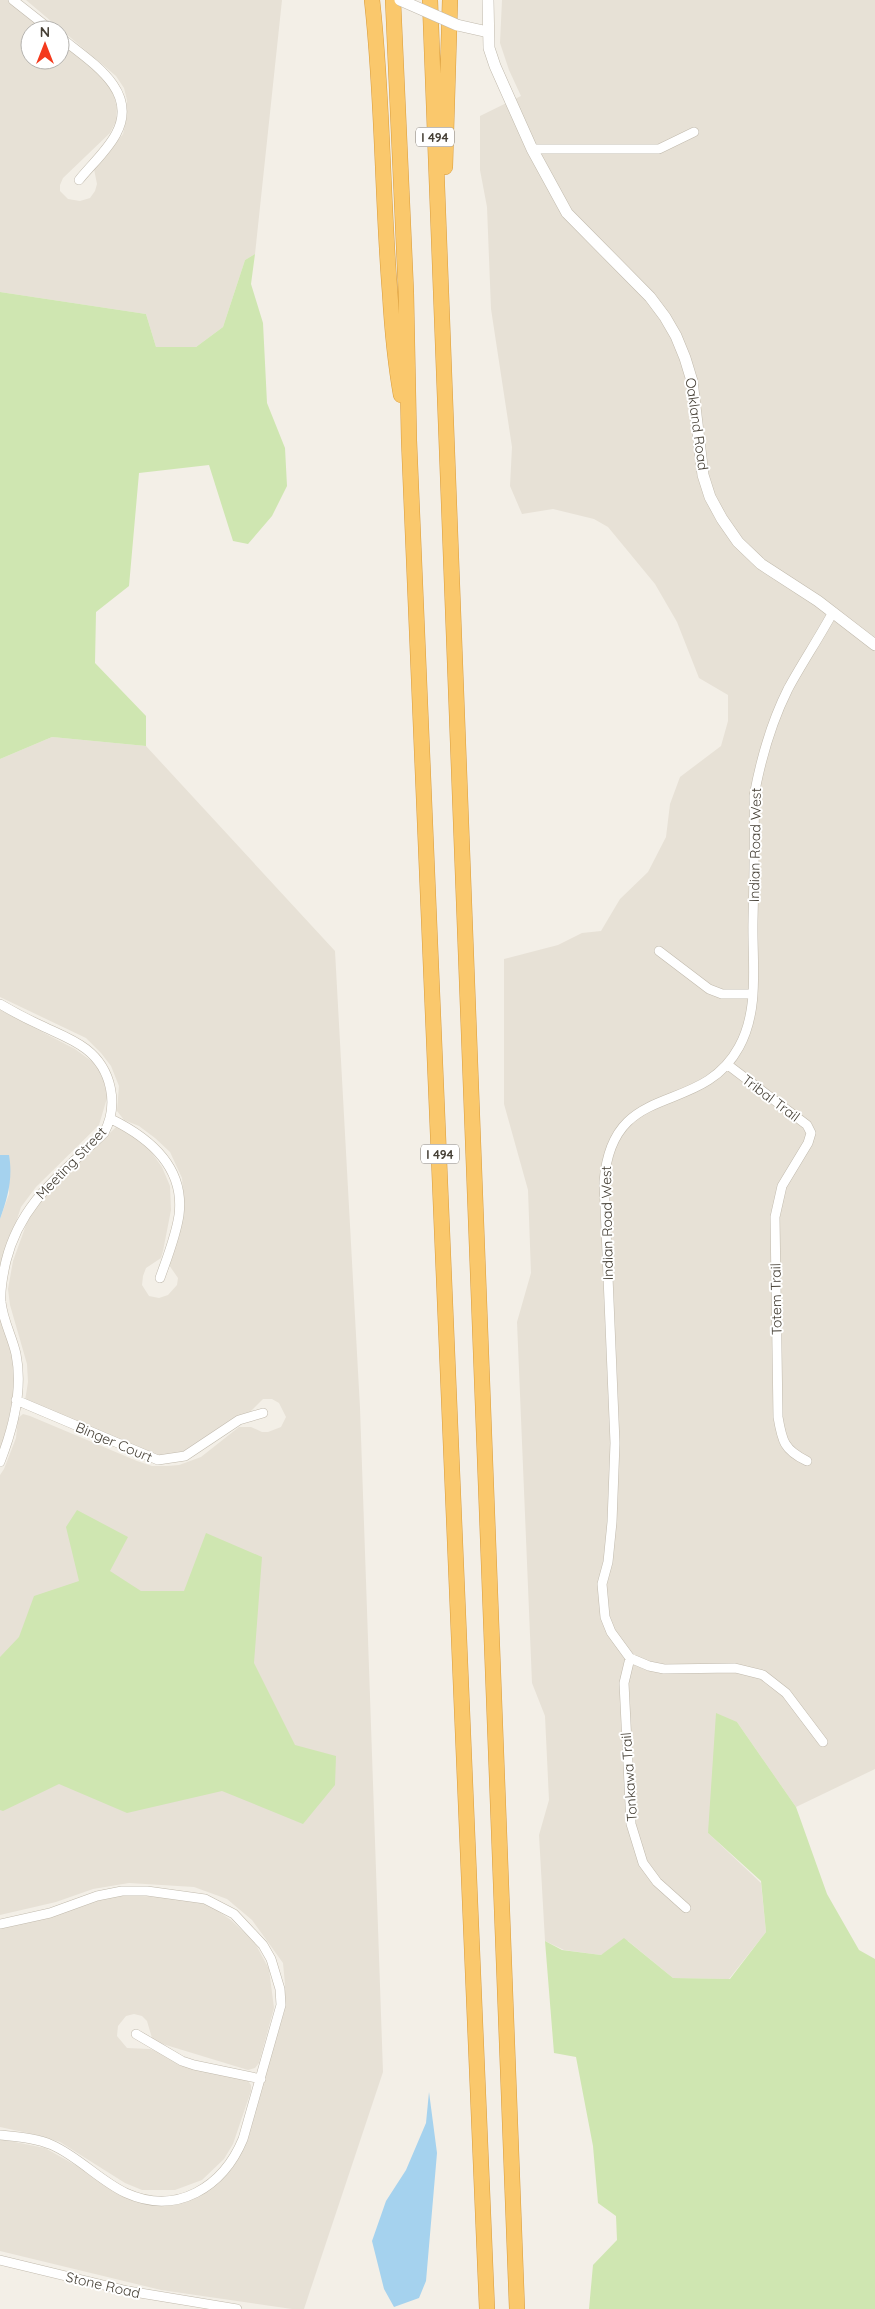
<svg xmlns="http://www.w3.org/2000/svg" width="875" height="2309" font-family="Quicksand,sans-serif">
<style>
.residential{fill:#e7e1d6}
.green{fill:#cfe6b1}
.water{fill:#a5d2ee}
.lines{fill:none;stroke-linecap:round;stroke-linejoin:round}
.minor-casing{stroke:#c1baad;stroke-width:10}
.tertiary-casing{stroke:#c1baad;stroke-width:12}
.motorway-casing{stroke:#d99c3b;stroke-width:16}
.minor{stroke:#fff;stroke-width:9}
.tertiary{stroke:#fff;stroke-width:11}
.motorway{stroke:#fac86c;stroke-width:15}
.tertiary-bridge-casing{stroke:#c1baad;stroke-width:12;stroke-linecap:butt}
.tertiary-bridge{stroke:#fff;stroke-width:11}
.labels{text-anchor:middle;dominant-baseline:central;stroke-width:4;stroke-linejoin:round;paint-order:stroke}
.shield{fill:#fff;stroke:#7e7972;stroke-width:1}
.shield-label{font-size:12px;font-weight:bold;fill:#464036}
.street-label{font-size:14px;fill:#464036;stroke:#fff}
</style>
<rect width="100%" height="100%" fill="#f3efe7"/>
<path class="residential" d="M 0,0 L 9,0 L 45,30 L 30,30 L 30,60 L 60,60 L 60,42 L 108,82 L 114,97 L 117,108 L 116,121 L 110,133 L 63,178 L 60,185 L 60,191 L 68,199 L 80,201 L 90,198 L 95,191 L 97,184 L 94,169 L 123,134 L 127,116 L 127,100 L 124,88 L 116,76 L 26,0 L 282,0 L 255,254 L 245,260 L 223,327 L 196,347 L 156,347 L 146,314 L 0,292 Z
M 502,0 L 875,0 L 875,1769 L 796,1807 L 737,1722 L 708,1833 L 761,1883 L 766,1932 L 729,1979 L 673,1978 L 628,1941 L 601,1955 L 564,1950 L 545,1941 L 539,1835 L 549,1800 L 545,1716 L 532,1683 L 517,1322 L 531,1273 L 528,1190 L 504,1104 L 504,959 L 558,945 L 582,933 L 601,931 L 620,899 L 648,872 L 666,837 L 670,804 L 680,777 L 721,746 L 728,721 L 728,695 L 699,678 L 677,622 L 655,584 L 608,527 L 594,519 L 553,509 L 522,514 L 510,486 L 512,447 L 491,309 L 487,207 L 480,170 L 480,116 L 521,96 L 509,70 L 500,43 Z
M 52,737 L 146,746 L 335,951 L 360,1408 L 383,2072 L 304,2309 L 292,2309 L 161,2290 L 0,2251 L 0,2139 L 45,2148 L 136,2199 L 194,2196 L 242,2150 L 284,2012 L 285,1984 L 283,1963 L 252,1920 L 227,1899 L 194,1887 L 129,1883 L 93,1889 L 56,1902 L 0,1915 L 0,1475 L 4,1469 L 16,1438 L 18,1418 L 23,1414 L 30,1416 L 137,1461 L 152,1466 L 167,1466 L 179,1465 L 201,1457 L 239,1427 L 251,1427 L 262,1432 L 268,1432 L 281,1427 L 286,1417 L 279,1403 L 272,1399 L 263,1399 L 247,1415 L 230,1420 L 186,1453 L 157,1459 L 99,1434 L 67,1417 L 25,1401 L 28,1382 L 27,1364 L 10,1305 L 8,1289 L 13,1261 L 26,1225 L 36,1205 L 116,1127 L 133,1133 L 147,1146 L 162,1167 L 170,1186 L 171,1210 L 163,1251 L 161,1258 L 146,1268 L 143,1276 L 142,1285 L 149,1296 L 159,1298 L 168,1295 L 177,1285 L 178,1278 L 169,1265 L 169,1261 L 181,1226 L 184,1204 L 182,1178 L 170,1152 L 155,1138 L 139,1126 L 124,1120 L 117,1111 L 119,1086 L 111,1066 L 101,1053 L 86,1038 L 0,997 L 0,759 Z
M 0,1010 L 75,1049 L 101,1068 L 107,1084 L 107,1098 L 99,1125 L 36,1187 L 21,1207 L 0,1271 L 0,1219 L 9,1194 L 9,1155 L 0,1155 Z
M 0,1312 L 14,1364 L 16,1386 L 0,1455 Z
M 118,1895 L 186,1898 L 209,1905 L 231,1920 L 255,1943 L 269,1969 L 274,2008 L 259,2063 L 255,2068 L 248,2070 L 156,2042 L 152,2038 L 147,2021 L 142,2016 L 134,2014 L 126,2016 L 118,2026 L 117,2036 L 127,2048 L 150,2049 L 248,2081 L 251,2085 L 251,2091 L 233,2144 L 224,2159 L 202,2180 L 175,2190 L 142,2190 L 125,2183 L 60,2142 L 37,2135 L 0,2127 L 0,1928 Z"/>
<path class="green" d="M 255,254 L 251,284 L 263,323 L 267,403 L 285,448 L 287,486 L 272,516 L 248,544 L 233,541 L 209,465 L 139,473 L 129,586 L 96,612 L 95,663 L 146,716 L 146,746 L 52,737 L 0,759 L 0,292 L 146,314 L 156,347 L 196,347 L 223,327 L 245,260 Z
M 77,1510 L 128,1537 L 110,1571 L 141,1591 L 184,1591 L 206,1533 L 262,1557 L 254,1663 L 295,1745 L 336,1756 L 335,1785 L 303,1824 L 222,1791 L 127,1813 L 59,1784 L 3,1811 L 0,1810 L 0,1657 L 19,1637 L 34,1596 L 79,1581 L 66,1527 Z
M 716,1713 L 737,1722 L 796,1807 L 827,1894 L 859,1950 L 875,1959 L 875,2309 L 589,2309 L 593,2265 L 617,2240 L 616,2216 L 598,2203 L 593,2146 L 576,2057 L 554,2053 L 545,1941 L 562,1950 L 601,1955 L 624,1938 L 673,1978 L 730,1979 L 766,1932 L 761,1881 L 708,1833 Z"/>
<path class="water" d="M 0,1155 L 9,1155 C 13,1178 8,1197 0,1219 Z
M 429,2092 L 437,2153 L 426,2281 L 419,2298 L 394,2307 L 384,2289 L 372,2241 L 386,2201 L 406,2170 L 426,2123 Z"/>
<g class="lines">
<defs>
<path id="minor" d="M 13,0 L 51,30
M 60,37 C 89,61 140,90 116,134 C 107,151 91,165 79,180
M 532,149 L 659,149 L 694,132
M 659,951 L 709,989 L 722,994 L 753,994
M 0,1004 C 12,1011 25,1018 38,1024 C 54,1032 72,1038 86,1049 C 112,1069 119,1105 104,1133 C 63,1173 21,1201 6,1261 C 3,1274 0,1289 1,1302 C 3,1321 12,1336 16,1354 C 23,1389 13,1429 0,1462
M 728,1065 L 807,1125 L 811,1133 L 808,1143 L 782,1186 L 775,1217 L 778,1417 C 782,1441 784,1450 807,1461
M 111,1119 C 150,1138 185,1167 179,1215 C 176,1236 167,1258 160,1278
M 16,1400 L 158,1460 L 185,1456 L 239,1420 L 263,1413
M 630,1658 L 624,1683 L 631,1824 L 643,1863 L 657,1882 L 686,1908
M 823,1742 L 786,1693 L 763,1675 L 735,1668 L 664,1669 L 649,1666 L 630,1658 L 611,1632 L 605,1617 L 602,1584 L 608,1562 L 612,1522 L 615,1443 L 604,1182 C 612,1077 700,1119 739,1047 C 760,1009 752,962 753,921 C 754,879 755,837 754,796 C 761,758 771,723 788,689 C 802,663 819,638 833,612
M 0,1924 L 50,1913 L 97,1896 L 122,1891 L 147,1891 L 205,1899 L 234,1914 L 263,1945 L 271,1959 L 280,1989 L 281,2005 L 243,2139 C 223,2187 177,2216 126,2193 C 100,2181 79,2157 52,2145 C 36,2138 18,2137 0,2135
M 136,2034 L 182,2061 L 194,2065 L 261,2079
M 0,2260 L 128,2291 L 237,2309"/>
<path id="tertiary" d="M 488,0 L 489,48 L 495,66 L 532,149 L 567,213 L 650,297 L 665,317 L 676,336 L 685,358 L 692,381 L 703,475 L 710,497 L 722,519 L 738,542 L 761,564 L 818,601 L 875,645
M 457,25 L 488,32"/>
<path id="motorway" d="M 372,0 C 383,97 382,195 390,293 C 392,327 395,361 401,395
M 393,0 L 406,292 L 409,440 L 487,2309
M 430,0 L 517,2309
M 445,167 L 450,0"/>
</defs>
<use href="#minor" class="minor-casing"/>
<use href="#tertiary" class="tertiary-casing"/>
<use href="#motorway" class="motorway-casing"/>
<use href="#minor" class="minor"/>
<use href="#tertiary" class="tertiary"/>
<use href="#motorway" class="motorway"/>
<defs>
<path id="tertiary-bridge" d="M 400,0 L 457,25"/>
</defs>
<use href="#tertiary-bridge" class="tertiary-bridge-casing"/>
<use href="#tertiary-bridge" class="tertiary-bridge"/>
</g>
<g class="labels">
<g class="shield">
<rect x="416" y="127.5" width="38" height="19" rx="4"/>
<rect x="421" y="1144.5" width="38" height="19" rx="4"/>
</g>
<g class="shield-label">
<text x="435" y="137">I 494</text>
<text x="440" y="1154">I 494</text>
</g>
<g class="street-label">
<text transform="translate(697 424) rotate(82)">Oakland Road</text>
<text transform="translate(755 845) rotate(-89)">Indian Road West</text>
<text transform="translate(771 1098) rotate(37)">Tribal Trail</text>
<text transform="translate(71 1163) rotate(-46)">Meeting Street</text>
<text transform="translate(607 1223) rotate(-91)">Indian Road West</text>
<text transform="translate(776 1299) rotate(-91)">Totem Trail</text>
<text transform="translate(114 1442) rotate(23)">Binger Court</text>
<text transform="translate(629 1777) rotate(-94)">Tonkawa Trail</text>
<text transform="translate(103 2285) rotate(13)">Stone Road</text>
</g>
</g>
<g transform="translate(45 45)"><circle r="24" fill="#ffffff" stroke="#b5b3af"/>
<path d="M0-4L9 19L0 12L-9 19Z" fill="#f43a1d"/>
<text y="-8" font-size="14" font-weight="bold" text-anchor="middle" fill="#464036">N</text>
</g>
</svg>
